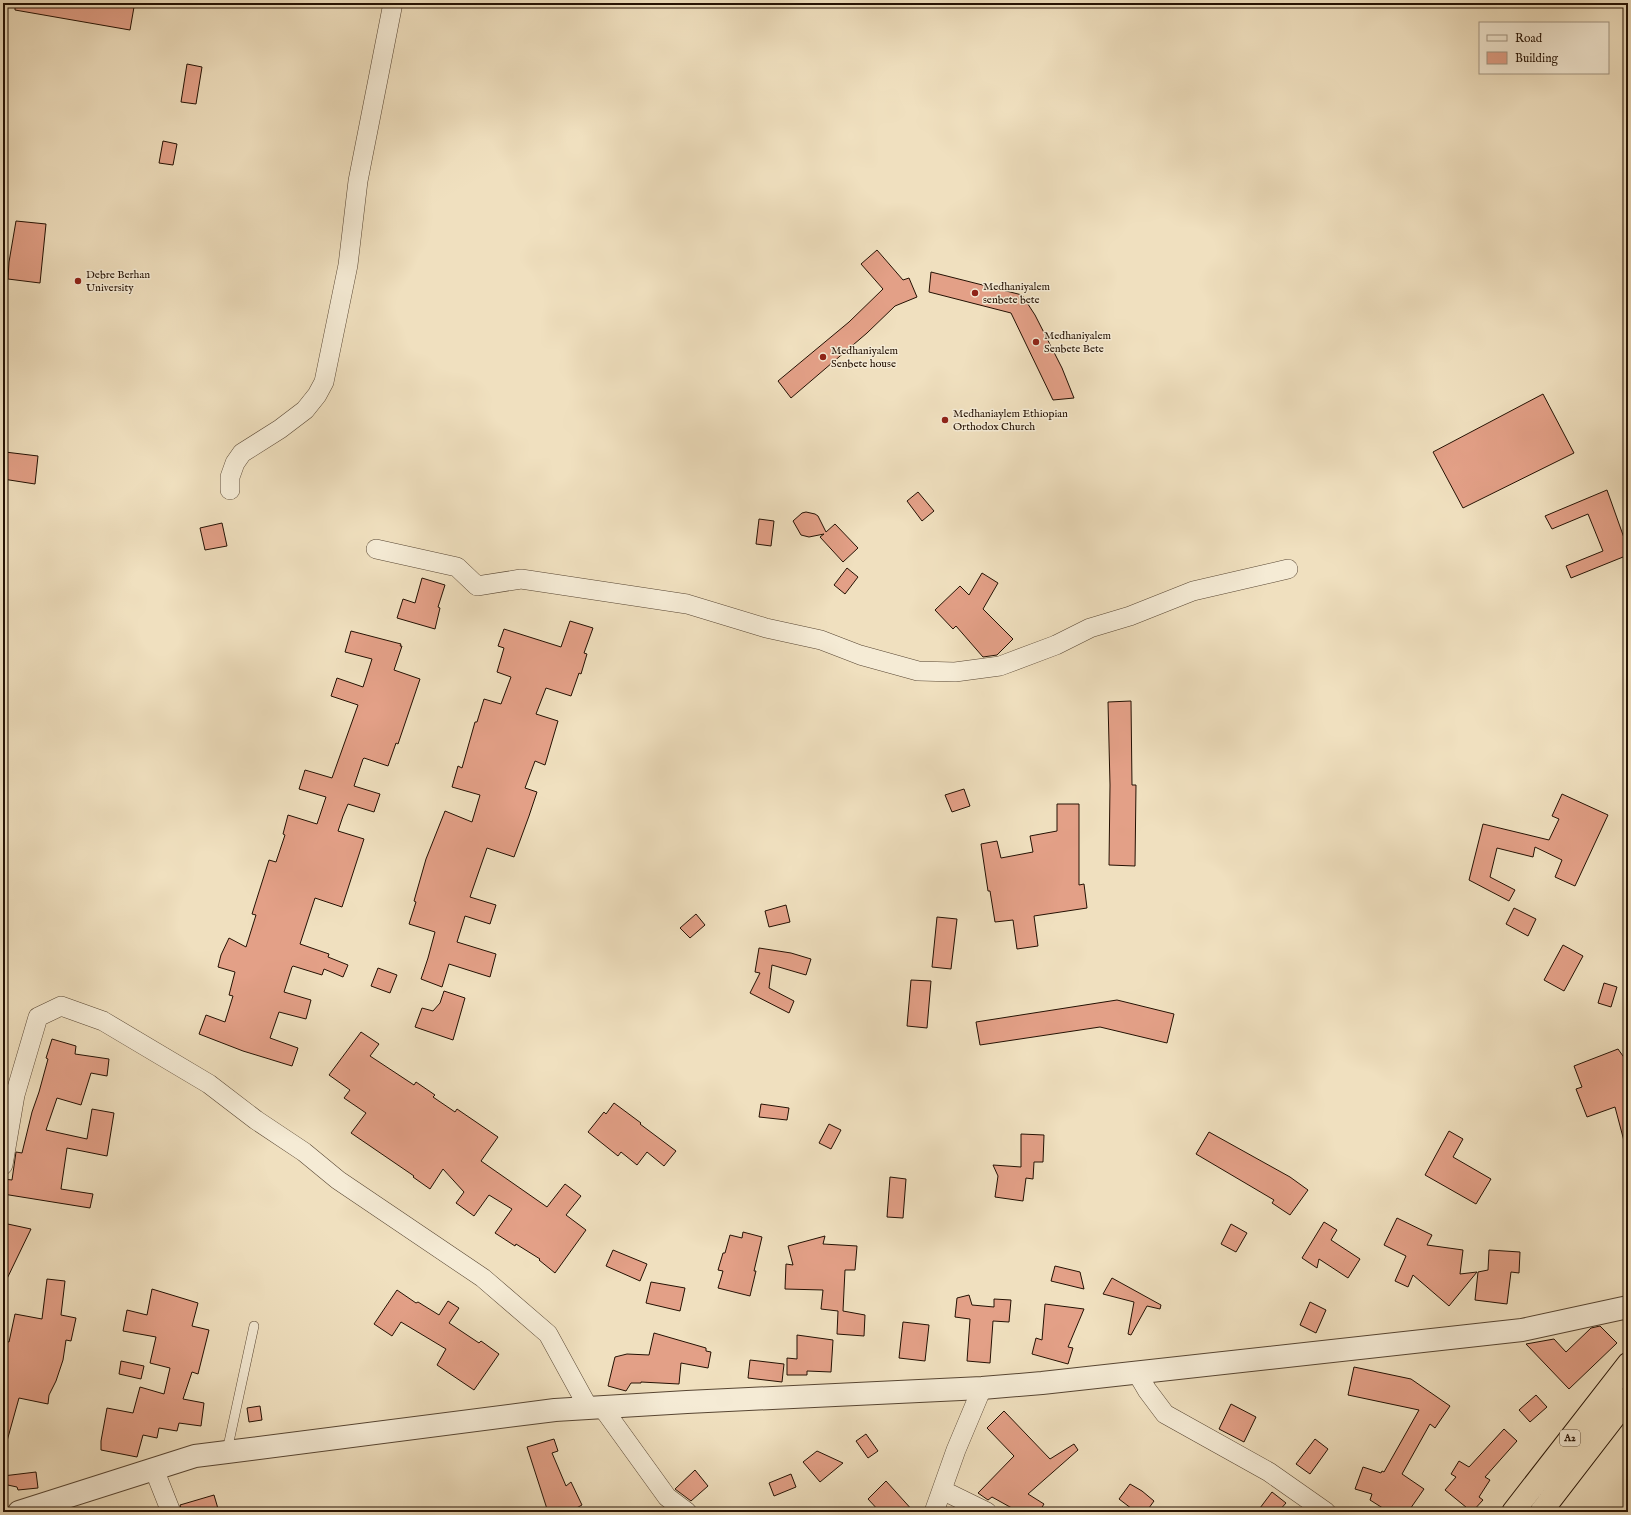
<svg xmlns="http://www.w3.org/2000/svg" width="1631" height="1515" font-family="'IM FELL English',serif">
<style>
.building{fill:#e3a087;stroke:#241103}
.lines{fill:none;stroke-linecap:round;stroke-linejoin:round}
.service-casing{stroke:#574532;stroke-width:10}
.minor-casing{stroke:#574532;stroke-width:20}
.tertiary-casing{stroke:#574532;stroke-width:24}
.trunk-casing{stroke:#241103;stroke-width:24}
.service{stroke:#f5ebd5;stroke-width:9}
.minor{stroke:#f5ebd5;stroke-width:19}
.tertiary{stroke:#f5ebd5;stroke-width:22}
.trunk{stroke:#f0e0bf;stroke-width:22}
.poi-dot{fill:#8f2418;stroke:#f5ebd5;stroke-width:1.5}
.labels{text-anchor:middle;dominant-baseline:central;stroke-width:3;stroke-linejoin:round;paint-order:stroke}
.shield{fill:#f5ebd5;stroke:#635242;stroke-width:1}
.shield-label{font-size:10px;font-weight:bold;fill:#241103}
.poi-label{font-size:11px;fill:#241103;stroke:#f5ebd5;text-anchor:start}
</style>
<rect width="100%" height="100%" fill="#f0e0bf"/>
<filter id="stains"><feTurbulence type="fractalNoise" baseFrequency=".005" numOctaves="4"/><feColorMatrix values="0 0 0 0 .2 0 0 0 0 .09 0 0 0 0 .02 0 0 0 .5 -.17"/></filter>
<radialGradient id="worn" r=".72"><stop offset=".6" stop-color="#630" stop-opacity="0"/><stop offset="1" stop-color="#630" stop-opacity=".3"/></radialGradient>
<path class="building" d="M 15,3 L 112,3 L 134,7 L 130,30 L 15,10 Z
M 187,64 L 202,67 L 196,104 L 181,102 Z
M 163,141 L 177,144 L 173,165 L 159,163 Z
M 16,221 L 46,224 L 40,283 L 8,279 L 9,262 Z
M 877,250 L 903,280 L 909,278 L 917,297 L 895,306 L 867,333 L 791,398 L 778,381 L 849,322 L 883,289 L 861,264 Z
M 931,272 L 1022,295 L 1035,315 L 1062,368 L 1074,398 L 1053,400 L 1011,313 L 929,292 Z
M 1543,394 L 1574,453 L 1463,508 L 1433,452 Z
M 5,452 L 38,456 L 35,484 L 3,479 Z
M 1607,490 L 1628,549 L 1628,555 L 1571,578 L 1566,566 L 1603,551 L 1588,514 L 1552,529 L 1545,516 Z
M 918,492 L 934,511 L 922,521 L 907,501 Z
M 806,512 L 815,514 L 818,516 L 826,532 L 835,524 L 858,548 L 843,562 L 820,537 L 824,534 L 809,537 L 801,535 L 793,521 L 802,513 Z
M 759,519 L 774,521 L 771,546 L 756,544 Z
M 222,523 L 227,546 L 205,550 L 200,528 Z
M 847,568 L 858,577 L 845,594 L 834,585 Z
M 982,573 L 998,583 L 983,609 L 1013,639 L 997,655 L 983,657 L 956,626 L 953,629 L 935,610 L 960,586 L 969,595 Z
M 422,578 L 445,585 L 438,607 L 440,608 L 435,629 L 397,618 L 403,599 L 415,603 Z
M 570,621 L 593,628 L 584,653 L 587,654 L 581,674 L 579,673 L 571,696 L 546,688 L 536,714 L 558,721 L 545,765 L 535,761 L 525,788 L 537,792 L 529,816 L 514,857 L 487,848 L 470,897 L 496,905 L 490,924 L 465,916 L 457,942 L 496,954 L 490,977 L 449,964 L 442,987 L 421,979 L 428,958 L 435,932 L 409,924 L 416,902 L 414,901 L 426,859 L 445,811 L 472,822 L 480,795 L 452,787 L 458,766 L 462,768 L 475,722 L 477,722 L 484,699 L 501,704 L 511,677 L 497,672 L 504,648 L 498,646 L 504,629 L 561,647 Z
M 351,631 L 401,644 L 400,646 L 402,646 L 394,670 L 420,679 L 398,744 L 396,743 L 388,766 L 364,758 L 363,759 L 354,786 L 380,794 L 374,812 L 348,804 L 343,816 L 338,831 L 364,839 L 342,907 L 315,898 L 300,944 L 329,954 L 328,957 L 348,965 L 343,977 L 324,969 L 322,975 L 293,966 L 292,967 L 284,992 L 311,1000 L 306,1019 L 279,1012 L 270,1038 L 298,1048 L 292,1066 L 243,1051 L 199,1034 L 206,1015 L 225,1022 L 233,996 L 229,995 L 235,972 L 218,967 L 221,955 L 229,938 L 246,947 L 256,915 L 252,914 L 269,860 L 276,862 L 285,835 L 283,834 L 288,815 L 317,824 L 326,797 L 299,789 L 305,770 L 332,778 L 358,705 L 331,696 L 337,678 L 363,687 L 372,659 L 345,652 Z
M 1131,701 L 1132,785 L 1136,785 L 1135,866 L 1109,865 L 1110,785 L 1108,702 Z
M 964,789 L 970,806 L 952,812 L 945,795 Z
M 1562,794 L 1608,815 L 1575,886 L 1555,877 L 1562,860 L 1535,847 L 1533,857 L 1497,848 L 1490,877 L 1515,890 L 1509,901 L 1469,880 L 1483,824 L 1549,840 L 1559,819 L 1552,816 Z
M 1057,804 L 1079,804 L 1079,885 L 1084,884 L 1087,908 L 1034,916 L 1038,946 L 1017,949 L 1013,920 L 995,922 L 990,891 L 988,891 L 981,844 L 997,841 L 1001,858 L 1033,852 L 1030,836 L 1057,831 Z
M 786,905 L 790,922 L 769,927 L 765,911 Z
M 1514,908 L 1536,919 L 1528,936 L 1506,924 Z
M 696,914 L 705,925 L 690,938 L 680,928 Z
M 937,917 L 957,919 L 951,969 L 932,967 Z
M 1563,945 L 1583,956 L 1564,991 L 1544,980 Z
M 759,948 L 791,953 L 811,959 L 806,975 L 772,965 L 769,988 L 794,1001 L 789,1013 L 750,993 L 760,973 L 755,972 Z
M 378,968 L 397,975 L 390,993 L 371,986 Z
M 911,980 L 931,981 L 927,1028 L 907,1026 Z
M 1604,983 L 1617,987 L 1611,1007 L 1598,1003 Z
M 444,991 L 465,998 L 453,1040 L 415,1027 L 422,1008 L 433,1011 L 440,1003 Z
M 1117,1000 L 1174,1014 L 1167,1043 L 1100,1027 L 980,1045 L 976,1022 Z
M 361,1032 L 379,1044 L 370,1056 L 414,1085 L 416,1082 L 435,1095 L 433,1097 L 455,1112 L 457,1109 L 498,1137 L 481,1161 L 547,1207 L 565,1184 L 581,1196 L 566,1215 L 586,1230 L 555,1273 L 539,1260 L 540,1259 L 516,1244 L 515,1246 L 495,1233 L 512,1209 L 489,1195 L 474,1216 L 456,1203 L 464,1192 L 443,1169 L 430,1189 L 413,1177 L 414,1176 L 351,1133 L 366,1113 L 344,1098 L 350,1090 L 329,1075 Z
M 52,1039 L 76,1046 L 75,1054 L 109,1059 L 107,1076 L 91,1073 L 81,1105 L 57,1098 L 46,1130 L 87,1139 L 92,1109 L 114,1113 L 107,1156 L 67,1148 L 61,1189 L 93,1194 L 90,1208 L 3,1194 L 3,1179 L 12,1180 L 16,1152 L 22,1153 L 32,1112 L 39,1092 L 48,1059 L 46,1058 Z
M 1618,1049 L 1628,1063 L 1628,1140 L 1624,1141 L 1615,1107 L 1587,1117 L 1576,1089 L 1582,1087 L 1574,1066 Z
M 614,1103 L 641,1123 L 640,1124 L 676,1151 L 664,1166 L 647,1152 L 637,1165 L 621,1152 L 618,1156 L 588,1132 L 604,1112 L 606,1114 Z
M 761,1104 L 789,1108 L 787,1120 L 759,1117 Z
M 829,1124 L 841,1130 L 831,1149 L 819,1143 Z
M 1449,1131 L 1463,1139 L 1453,1157 L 1491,1179 L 1476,1204 L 1425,1175 Z
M 1209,1132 L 1290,1177 L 1308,1190 L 1290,1215 L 1272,1203 L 1274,1200 L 1196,1154 Z
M 1021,1134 L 1044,1135 L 1043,1162 L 1034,1162 L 1033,1179 L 1026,1178 L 1023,1201 L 995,1197 L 998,1176 L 993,1165 L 1021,1167 Z
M 890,1177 L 906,1179 L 903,1218 L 887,1217 Z
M 1397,1218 L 1432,1235 L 1427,1245 L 1463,1250 L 1460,1274 L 1477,1272 L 1449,1306 L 1413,1275 L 1408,1287 L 1395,1281 L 1406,1256 L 1384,1245 Z
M 1324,1222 L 1337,1230 L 1331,1240 L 1360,1259 L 1348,1278 L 1319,1259 L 1317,1268 L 1302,1258 Z
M 3,1223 L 31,1229 L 3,1287 Z
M 1231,1224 L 1247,1233 L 1236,1252 L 1221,1244 Z
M 743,1232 L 762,1237 L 754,1271 L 756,1271 L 750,1296 L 718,1288 L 723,1271 L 718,1270 L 723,1253 L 725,1253 L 730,1235 L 742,1238 Z
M 825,1236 L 823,1244 L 857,1246 L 855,1270 L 845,1270 L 843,1311 L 865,1315 L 864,1336 L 837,1334 L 838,1311 L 821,1309 L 823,1290 L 785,1289 L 786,1264 L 793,1265 L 788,1246 Z
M 613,1250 L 647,1264 L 640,1281 L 606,1266 Z
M 1489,1250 L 1520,1252 L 1519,1273 L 1511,1272 L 1507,1304 L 1475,1300 L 1478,1272 L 1488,1270 Z
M 1055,1266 L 1080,1272 L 1084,1289 L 1051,1281 Z
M 1112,1278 L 1161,1305 L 1160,1309 L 1147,1306 L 1131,1335 L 1128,1334 L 1134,1302 L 1103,1294 Z
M 47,1279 L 65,1281 L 61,1315 L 76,1318 L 71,1341 L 66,1340 L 63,1360 L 56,1381 L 49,1395 L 48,1404 L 19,1398 L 7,1441 L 3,1441 L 3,1341 L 9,1342 L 15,1314 L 42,1319 Z
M 651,1282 L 685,1288 L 680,1311 L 646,1303 Z
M 152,1289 L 198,1303 L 192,1326 L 209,1330 L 198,1374 L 192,1372 L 183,1399 L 204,1403 L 201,1426 L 179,1423 L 177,1431 L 159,1428 L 157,1438 L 143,1435 L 137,1457 L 101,1450 L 101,1441 L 107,1408 L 133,1413 L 140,1387 L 164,1394 L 170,1368 L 150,1363 L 156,1337 L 123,1331 L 127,1310 L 147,1315 Z
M 397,1290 L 416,1303 L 418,1302 L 439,1315 L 448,1301 L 459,1308 L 449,1323 L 479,1343 L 481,1341 L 499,1354 L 474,1390 L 437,1365 L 446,1349 L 401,1322 L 392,1336 L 374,1324 Z
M 969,1295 L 972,1305 L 994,1307 L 994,1299 L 1011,1300 L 1009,1322 L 993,1321 L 990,1363 L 967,1361 L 970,1319 L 955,1317 L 957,1298 Z
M 1310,1302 L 1326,1310 L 1316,1333 L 1300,1325 Z
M 1045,1304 L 1084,1309 L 1068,1347 L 1073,1348 L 1068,1364 L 1032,1354 L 1036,1338 L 1042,1340 Z
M 903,1322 L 929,1325 L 925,1361 L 899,1358 Z
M 1600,1326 L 1617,1343 L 1569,1389 L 1526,1344 L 1554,1339 L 1566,1352 L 1591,1328 Z
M 654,1333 L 706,1348 L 706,1351 L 711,1352 L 708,1368 L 681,1363 L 679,1384 L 641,1382 L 641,1383 L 631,1383 L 626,1391 L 608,1386 L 615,1357 L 627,1354 L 649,1355 Z
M 797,1335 L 833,1340 L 831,1372 L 807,1371 L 807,1375 L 787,1375 L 787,1358 L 797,1359 Z
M 750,1360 L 784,1364 L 782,1382 L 748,1378 Z
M 121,1361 L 144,1366 L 141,1379 L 119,1374 Z
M 1354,1367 L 1411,1379 L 1450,1406 L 1435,1428 L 1430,1424 L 1402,1474 L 1424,1489 L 1408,1512 L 1389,1512 L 1370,1500 L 1372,1494 L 1355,1489 L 1363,1467 L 1381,1473 L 1382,1471 L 1384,1472 L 1419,1410 L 1348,1395 Z
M 1536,1395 L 1547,1407 L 1530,1422 L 1519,1410 Z
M 1231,1404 L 1256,1417 L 1244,1442 L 1219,1429 Z
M 260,1406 L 262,1420 L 249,1422 L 247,1408 Z
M 1004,1411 L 1050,1459 L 1074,1444 L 1078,1450 L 1028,1494 L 1044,1504 L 1039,1512 L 1019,1512 L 992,1497 L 988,1500 L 978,1493 L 1014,1456 L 987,1428 Z
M 1504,1429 L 1517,1441 L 1485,1477 L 1490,1480 L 1479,1497 L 1483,1500 L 1472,1512 L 1445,1490 L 1456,1477 L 1451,1474 L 1459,1461 L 1469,1467 Z
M 866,1434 L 878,1451 L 868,1458 L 856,1441 Z
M 554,1439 L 558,1451 L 552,1453 L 566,1486 L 571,1482 L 582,1505 L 569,1512 L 548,1512 L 527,1447 Z
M 1315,1439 L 1328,1449 L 1310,1474 L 1296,1464 Z
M 817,1451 L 843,1463 L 820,1482 L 803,1462 Z
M 695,1470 L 708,1486 L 691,1501 L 675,1489 Z
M 36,1472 L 38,1488 L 18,1490 L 17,1487 L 3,1484 L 3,1476 Z
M 791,1474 L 796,1487 L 774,1496 L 769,1483 Z
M 886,1481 L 914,1512 L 880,1512 L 868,1499 Z
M 1130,1484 L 1142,1491 L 1154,1501 L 1146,1512 L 1136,1512 L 1119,1499 Z
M 1272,1492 L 1286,1503 L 1278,1512 L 1257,1512 Z
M 214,1495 L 219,1512 L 182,1512 L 180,1505 Z"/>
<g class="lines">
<defs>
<path id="service" d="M 227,1451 L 254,1326"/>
<path id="minor" d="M 230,490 L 230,477 L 235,463 L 242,453 L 280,429 L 305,410 L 317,395 L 324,382 L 348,265 L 358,181 L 393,3
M 376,549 L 457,567 L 477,586 L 521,579 L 687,604 L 766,628 L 821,640 L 860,655 L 918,671 L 955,672 L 1000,666 L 1056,645 L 1090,628 L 1130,616 L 1193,591 L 1288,569
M 3,1165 L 15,1095 L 38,1017 L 61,1006 L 103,1021 L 209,1084 L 256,1120 L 304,1152 L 338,1180 L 483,1278 L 548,1334 L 588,1407
M 1137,1373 L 1147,1390 L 1165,1414 L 1269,1472 L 1326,1512
M 602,1407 L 667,1497 L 687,1512
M 154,1469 L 171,1512
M 942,1490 L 987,1512
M 934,1512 L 956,1450 L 982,1388"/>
<path id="tertiary" d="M 19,1512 L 195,1456 L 227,1452 L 555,1410 L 687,1402 L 982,1388 L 1042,1383 L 1522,1330 L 1628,1307"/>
<path id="trunk" d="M 1513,1512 L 1628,1364
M 1541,1512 L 1628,1399"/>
</defs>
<use href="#service" class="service-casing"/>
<use href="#minor" class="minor-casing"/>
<use href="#tertiary" class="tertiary-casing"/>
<use href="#trunk" class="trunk-casing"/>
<use href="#service" class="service"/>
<use href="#minor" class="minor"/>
<use href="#tertiary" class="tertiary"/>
<use href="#trunk" class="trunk"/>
</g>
<g class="poi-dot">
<circle cx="78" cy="281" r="4"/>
<circle cx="975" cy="293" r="4"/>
<circle cx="1036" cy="342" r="4"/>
<circle cx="823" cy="357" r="4"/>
<circle cx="945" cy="420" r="4"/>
</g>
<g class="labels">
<rect class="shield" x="1560" y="1430" width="20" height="16" rx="3"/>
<g class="shield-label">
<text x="1570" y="1438">A2</text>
</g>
<g class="poi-label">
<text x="86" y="275">Debre Berhan<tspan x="86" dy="13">University</tspan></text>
<text x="983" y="287">Medhaniyalem<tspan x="983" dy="13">senbete bete</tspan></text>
<text x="1044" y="336">Medhaniyalem<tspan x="1044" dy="13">Senbete Bete</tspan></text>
<text x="831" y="351">Medhaniyalem<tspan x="831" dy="13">Senbete house</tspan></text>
<text x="953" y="414">Medhaniaylem Ethiopian<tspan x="953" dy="13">Orthodox Church</tspan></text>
</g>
</g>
<rect width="1631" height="1515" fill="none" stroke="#f0e0bf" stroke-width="16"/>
<rect x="4" y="4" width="1623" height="1507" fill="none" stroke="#241103" stroke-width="2"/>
<rect x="8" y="8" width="1615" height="1499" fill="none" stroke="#241103"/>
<rect x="1479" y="22" width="130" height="52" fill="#f5ebd5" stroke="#a19481"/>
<rect x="1487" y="35" width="20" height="6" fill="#f5ebd5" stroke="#a19481"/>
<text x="1515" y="42" font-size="12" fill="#241103">Road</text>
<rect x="1487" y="52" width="20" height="12" fill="#e3a087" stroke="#a19481"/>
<text x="1515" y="62" font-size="12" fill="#241103">Building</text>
<rect width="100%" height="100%" filter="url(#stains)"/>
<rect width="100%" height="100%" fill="url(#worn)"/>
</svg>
